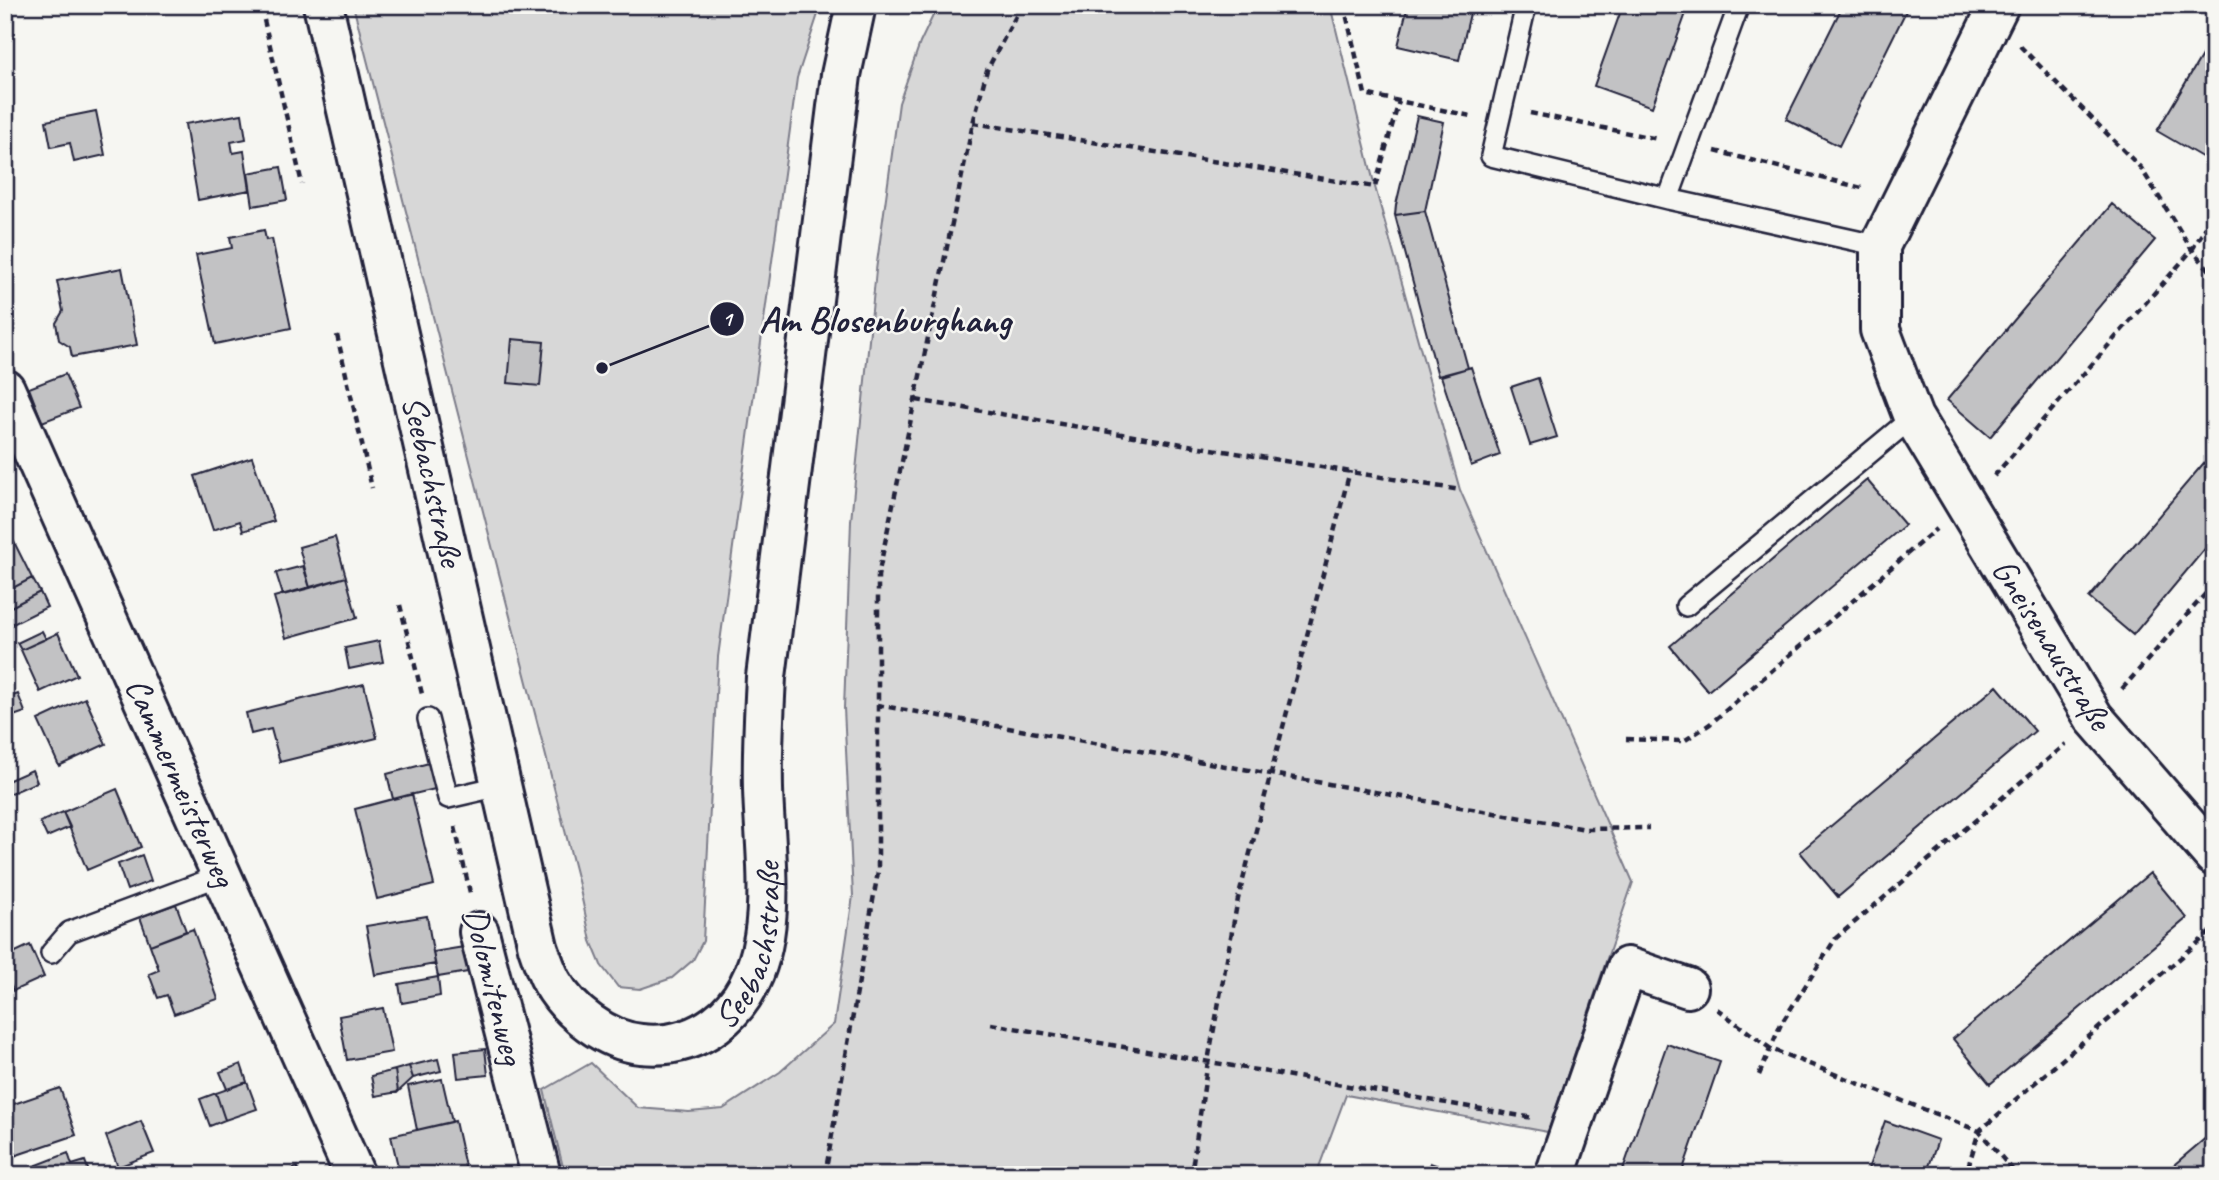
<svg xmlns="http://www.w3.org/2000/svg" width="2219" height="1180" font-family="Caveat,sans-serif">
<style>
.green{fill:#d7d7d7;stroke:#7c7c89;stroke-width:2}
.building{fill:#c2c2c4;stroke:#22223b;stroke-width:2}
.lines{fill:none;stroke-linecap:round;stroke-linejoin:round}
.service-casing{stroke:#22223b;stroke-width:24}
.minor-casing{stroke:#22223b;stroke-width:44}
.path{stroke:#22223b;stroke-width:4.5;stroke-dasharray:7 5;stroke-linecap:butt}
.service{stroke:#f6f6f2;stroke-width:19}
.minor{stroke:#f6f6f2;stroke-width:38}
.labels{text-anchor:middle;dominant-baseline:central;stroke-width:5;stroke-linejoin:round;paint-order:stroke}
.street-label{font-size:35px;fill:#22223b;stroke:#f6f6f2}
.leader{fill:none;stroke:#22223b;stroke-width:2.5}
.callout-dot{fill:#22223b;stroke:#f6f6f2;stroke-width:2.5}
.mark-label{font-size:21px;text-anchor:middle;font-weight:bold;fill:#fff}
.callout-label{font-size:37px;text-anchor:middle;font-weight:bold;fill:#22223b;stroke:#f6f6f2;stroke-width:5;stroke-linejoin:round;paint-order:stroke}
</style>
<rect width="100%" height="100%" fill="#f6f6f2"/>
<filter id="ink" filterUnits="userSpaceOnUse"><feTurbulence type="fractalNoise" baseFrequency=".0143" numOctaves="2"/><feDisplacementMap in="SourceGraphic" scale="14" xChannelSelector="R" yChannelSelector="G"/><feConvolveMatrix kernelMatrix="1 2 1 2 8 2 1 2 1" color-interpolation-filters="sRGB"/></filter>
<g filter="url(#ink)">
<path class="green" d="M 353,5 L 821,5 L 797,78 L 718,657 L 703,941 L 693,960 L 672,978 L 640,989 L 618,987 L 601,965 L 591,941 L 579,885 Z
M 938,5 L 1330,5 L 1375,187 L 1460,490 L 1633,882 L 1548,1132 L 1346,1095 L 1316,1175 L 565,1175 L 544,1090 L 591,1063 L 638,1108 L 689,1112 L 723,1109 L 780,1072 L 834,1024 L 853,896 L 844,708 L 851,521 L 876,270 L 899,103 L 920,43 Z"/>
<path class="building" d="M 1408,5 L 1472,5 L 1459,60 L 1398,46 Z
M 1623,5 L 1689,5 L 1652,107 L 1594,86 Z
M 1843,5 L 1909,5 L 1839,146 L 1786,119 Z
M 2214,35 L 2214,148 L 2207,160 L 2157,131 Z
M 96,111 L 105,155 L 74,162 L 70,143 L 51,147 L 46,121 Z
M 242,114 L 246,139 L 231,142 L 233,153 L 244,151 L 250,190 L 198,200 L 185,124 Z
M 1417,116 L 1444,122 L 1425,211 L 1395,215 L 1396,205 Z
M 281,167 L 287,200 L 253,206 L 248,173 Z
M 2112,204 L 2155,240 L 1990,437 L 1947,400 Z
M 1425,211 L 1468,368 L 1438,376 L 1395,215 Z
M 264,230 L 266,240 L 272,239 L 291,328 L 215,344 L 196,255 L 232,248 L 230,237 Z
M 122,268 L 137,345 L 72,357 L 70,347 L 59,340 L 56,323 L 63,311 L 57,281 Z
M 512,339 L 544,342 L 540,386 L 508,383 Z
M 1471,367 L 1500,455 L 1471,466 L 1441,376 Z
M 65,374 L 79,408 L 42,422 L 29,388 Z
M 1538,378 L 1557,437 L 1530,445 L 1511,387 Z
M 2214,451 L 2214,538 L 2133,635 L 2089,598 Z
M 252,457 L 274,521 L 243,531 L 240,521 L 213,530 L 195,476 Z
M 1867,480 L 1905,525 L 1708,691 L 1670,646 Z
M 8,530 L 32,578 L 5,592 L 5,531 Z
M 335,537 L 346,577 L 310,588 L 299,547 Z
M 303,566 L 310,588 L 283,595 L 276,573 Z
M 346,577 L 357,618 L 286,638 L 274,597 Z
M 32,578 L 40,592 L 5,610 L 5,592 Z
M 40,592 L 47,607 L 5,628 L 5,610 Z
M 42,631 L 46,639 L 21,650 L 17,643 Z
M 58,633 L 77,675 L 40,692 L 21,650 Z
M 379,641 L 383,662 L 349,669 L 345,648 Z
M 364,684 L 377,738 L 280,762 L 271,729 L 251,734 L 246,713 Z
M 1997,686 L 2035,731 L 1838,897 L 1800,852 Z
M 18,694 L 25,712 L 5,719 L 5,699 Z
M 85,698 L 106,744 L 59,766 L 38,720 Z
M 429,763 L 435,789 L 393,799 L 387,774 Z
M 32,770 L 37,782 L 5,796 L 5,782 Z
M 117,789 L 141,847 L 87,870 L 63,812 Z
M 412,794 L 434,885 L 377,899 L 355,809 Z
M 63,812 L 70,827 L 47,837 L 40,822 Z
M 142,855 L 151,881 L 127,890 L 118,864 Z
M 2150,873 L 2187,918 L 1990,1084 L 1953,1039 Z
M 176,904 L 186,931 L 150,945 L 140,917 Z
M 427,916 L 435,964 L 375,975 L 366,926 Z
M 193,929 L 218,999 L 174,1014 L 167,995 L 158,998 L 149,974 L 159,970 L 150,945 Z
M 30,945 L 44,977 L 13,991 L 5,972 L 5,957 Z
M 470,946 L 474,971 L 438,977 L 433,952 Z
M 438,977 L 440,996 L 402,1003 L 399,984 Z
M 383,1008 L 392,1052 L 347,1060 L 339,1016 Z
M 1667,1044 L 1720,1062 L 1681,1175 L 1621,1175 Z
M 485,1049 L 488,1075 L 458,1078 L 455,1052 Z
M 438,1059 L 441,1071 L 413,1078 L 409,1066 Z
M 241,1064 L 247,1082 L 227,1089 L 220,1072 Z
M 409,1066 L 413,1078 L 398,1092 L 395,1070 Z
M 395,1070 L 398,1092 L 375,1096 L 371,1076 Z
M 442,1079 L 452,1122 L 417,1130 L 408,1086 Z
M 247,1082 L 257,1109 L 225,1120 L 216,1093 Z
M 60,1088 L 76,1135 L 5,1159 L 5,1107 Z
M 216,1093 L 225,1120 L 210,1126 L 200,1099 Z
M 141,1121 L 154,1153 L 118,1167 L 106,1136 Z
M 455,1121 L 466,1171 L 450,1175 L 400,1175 L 391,1136 Z
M 1885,1121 L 1938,1140 L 1926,1175 L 1866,1175 Z
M 2214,1131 L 2214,1175 L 2162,1175 Z
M 68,1153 L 72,1165 L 85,1161 L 90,1175 L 27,1175 L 27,1169 Z
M 1430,1163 L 1465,1175 L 1426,1175 Z
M 297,1167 L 300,1175 L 281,1175 Z"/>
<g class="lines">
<defs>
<path id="service" d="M 1526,5 L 1491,156 L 1668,199 L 1880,246
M 1668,199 L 1739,5
M 1686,606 L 1913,417
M 428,719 L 448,798 L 500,786
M 51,953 L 69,932 L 222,875"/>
<g id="minor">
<path id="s1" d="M 323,5 L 538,947 C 542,959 546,971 552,982 C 569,1012 606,1041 641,1044 C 669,1047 693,1041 716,1024 C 786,971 765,866 763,789 C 762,752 764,715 766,677 L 841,75 L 856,5"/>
<path d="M 1999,5 L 1880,246 L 1880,330 L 1913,417 L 2094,718 L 2214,856"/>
<path d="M 5,389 L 355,1175"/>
<path d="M 479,932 L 541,1175"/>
<path d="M 1555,1175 L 1627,967 L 1688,988"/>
</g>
</defs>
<use href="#service" class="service-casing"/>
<use href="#minor" class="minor-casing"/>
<path class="path" d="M 1344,5 L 1365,94 L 1471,116
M 264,20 L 302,184
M 2020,46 L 2141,168 L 2192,250 L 2214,275
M 1530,113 L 1658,139
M 973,123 L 1375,187 L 1399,101
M 1715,151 L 1866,189
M 337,335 L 372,488
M 916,400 L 1460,490
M 1994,476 L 2192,250 L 2214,214
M 400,605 L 422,694
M 2122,689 L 2214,584
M 877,705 L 1586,829 L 1649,828
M 1626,739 L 1684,741 L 1710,724 L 1936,529
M 455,827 L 471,897
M 1717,1009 L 1771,1049 L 1979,1131 L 2017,1175
M 991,1024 L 1533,1118
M 1759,1075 L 1781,1024 L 1836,938 L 2066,744
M 1968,1167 L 1979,1131 L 2214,929
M 825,1175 L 878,872 L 878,576 L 973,123 L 987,70 L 1022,5
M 1191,1175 L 1208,1061 L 1238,899 L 1350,471"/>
<use href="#service" class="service"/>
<use href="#minor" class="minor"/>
</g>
</g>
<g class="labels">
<g class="street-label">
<text transform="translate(433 481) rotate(77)">Seebachstraße</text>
<text transform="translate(2052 644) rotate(58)">Gneisenaustraße</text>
<text transform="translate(181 782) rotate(66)">Cammermeisterweg</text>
<text stroke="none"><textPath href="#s1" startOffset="1286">Seebachstraße</textPath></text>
<text transform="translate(494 986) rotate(76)">Dolomitenweg</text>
</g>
</g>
<path class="leader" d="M602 368L727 319"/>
<g class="callout-dot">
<circle cx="602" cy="368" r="7"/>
<circle cx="727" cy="319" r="18"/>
</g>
<g class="mark-label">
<text x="727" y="326">1</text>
</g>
<g class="callout-label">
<text x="885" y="332">Am Blosenburghang</text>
</g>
<rect width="2219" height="1180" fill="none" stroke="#f6f6f2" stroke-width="28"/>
<rect x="14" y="14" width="2191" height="1152" fill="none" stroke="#22223b" stroke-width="2.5" filter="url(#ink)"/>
</svg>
